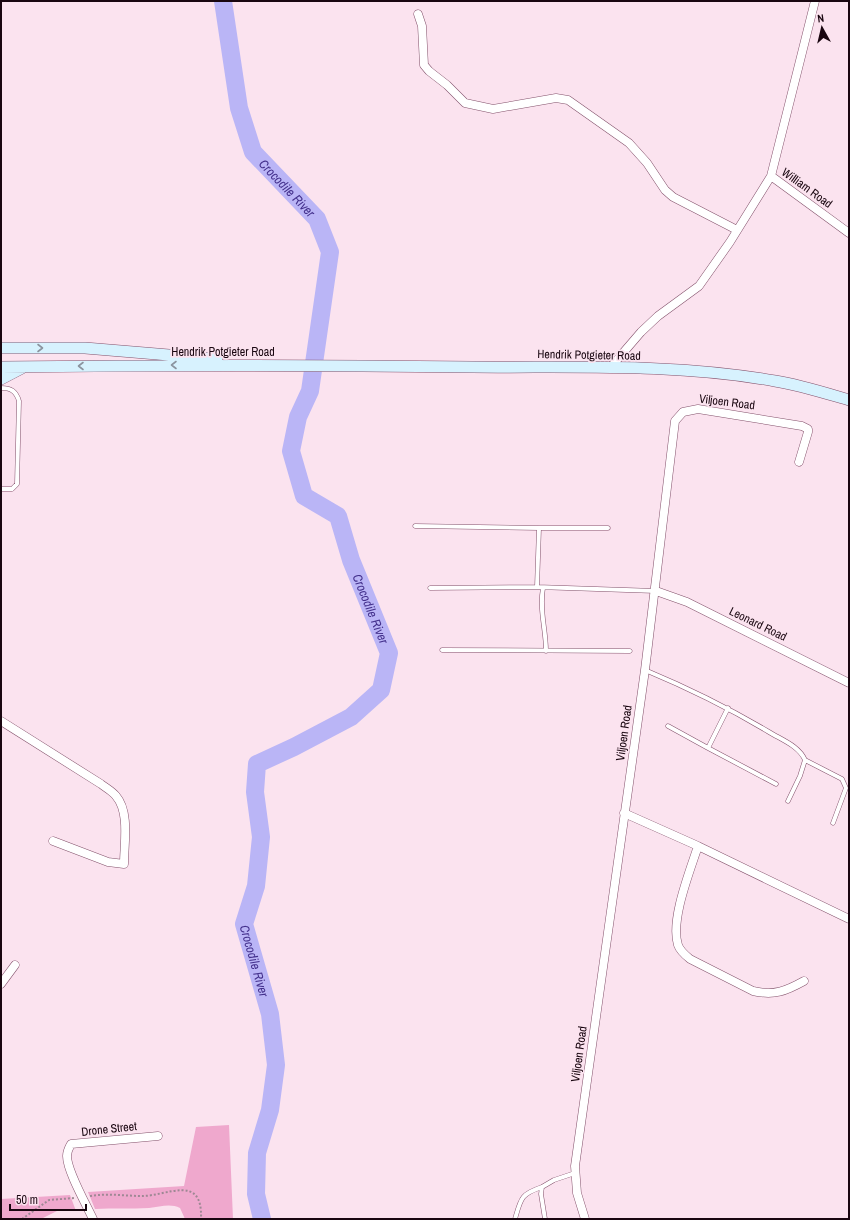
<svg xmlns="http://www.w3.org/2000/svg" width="850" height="1220" font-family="'Archivo Narrow',sans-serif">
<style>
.green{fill:#efa8cd}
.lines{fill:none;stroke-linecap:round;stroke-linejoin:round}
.river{stroke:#bab5f6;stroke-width:18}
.lane-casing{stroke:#83516b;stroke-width:5}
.street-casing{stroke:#83516b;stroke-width:9}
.secondary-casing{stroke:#83516b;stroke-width:12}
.path{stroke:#9e8894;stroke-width:2;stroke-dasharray:2 2;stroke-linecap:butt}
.lane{stroke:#fff;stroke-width:4}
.street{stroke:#fff;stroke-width:8}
.secondary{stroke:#d7f2fe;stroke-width:11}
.oneway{stroke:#8b949f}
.labels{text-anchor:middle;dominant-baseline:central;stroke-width:3.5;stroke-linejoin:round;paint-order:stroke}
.street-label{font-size:12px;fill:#190610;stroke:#fbe3ef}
.water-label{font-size:13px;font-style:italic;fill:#44318d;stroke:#fbe3ef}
</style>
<rect width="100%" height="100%" fill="#fbe3ef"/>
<path class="green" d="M 229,1125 L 233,1219 L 185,1219 L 180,1208 C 170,1203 160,1207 149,1208 C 131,1209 113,1208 95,1209 L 88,1192 L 184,1186 L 196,1127 Z
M 70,1195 L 76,1211 L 59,1210 L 41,1219 L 1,1219 L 1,1199 Z"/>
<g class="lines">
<path class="river" id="s1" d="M 223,1 L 239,108 L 253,152 L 317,219 L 330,252 L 310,391 L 298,417 L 291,451 L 304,496 L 338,516 L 351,560 L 389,653 L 381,690 L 351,717 L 294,747 L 257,764 L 255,792 L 261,837 L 256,886 L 244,924 L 270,1014 L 276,1065 L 270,1110 L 257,1153 L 256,1194 L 262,1219"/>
<defs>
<path id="lane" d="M 1,388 C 11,388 16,391 19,401 L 17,484 L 12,489 L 1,489
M 415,526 L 539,528
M 537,587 L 539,528 L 608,528
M 430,588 L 537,587 L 656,591
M 543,588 C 539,610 546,629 546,651
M 442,650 L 630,651
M 645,670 C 688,688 729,708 769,732 C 782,740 799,746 805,760 L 800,776 L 788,801
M 668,726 L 708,748 L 728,708
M 708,748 L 776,784
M 805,760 L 842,779 L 846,788 L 833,823
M 515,1219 C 521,1198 521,1194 542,1187
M 545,1219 L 541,1194 L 542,1187 L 554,1180 L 575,1173"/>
<path id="street" d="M 418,14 L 422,26 L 424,65 L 429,71 L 447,85 L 465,103 L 493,109 L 556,98 L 568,100 L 629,143 L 647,163 L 665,190 L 673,197 L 737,230
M 771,176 L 849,233
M 610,368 L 641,332 L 658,316 L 699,286 L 730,242 L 771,176 L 815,1
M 656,591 L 687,602 L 849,683
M 1,721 L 101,784 C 106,788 112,791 116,796 C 130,812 124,844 124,864 L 108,862 L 53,841
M 624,813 L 698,846 L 849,919
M 698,846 C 690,871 670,920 678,945 C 680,951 685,955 690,959 L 753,991 C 774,996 786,991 804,981
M 1,984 L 15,965
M 93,1219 C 86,1204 67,1171 67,1156 C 67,1151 69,1148 71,1144 L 158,1136
M 585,1219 L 577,1193 L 575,1166 L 645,670 L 675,421 L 683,412 L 698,409 L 802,426 L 808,429 L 808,432 L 799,462"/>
<path id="secondary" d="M 1,348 L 85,348 L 217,359
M 1,367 C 158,365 315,365 472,367 C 572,368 675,363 775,381 C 800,385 825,393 849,400
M 1,379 L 24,367"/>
</defs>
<use href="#lane" class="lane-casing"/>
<use href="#street" class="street-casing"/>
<use href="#secondary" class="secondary-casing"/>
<path class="path" d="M 90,1196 C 108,1193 125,1196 142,1196 C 167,1196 203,1173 201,1219
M 22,1219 L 49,1200 L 74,1198"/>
<use href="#lane" class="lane"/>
<use href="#street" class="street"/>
<use href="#secondary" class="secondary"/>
</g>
<defs><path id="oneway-chevron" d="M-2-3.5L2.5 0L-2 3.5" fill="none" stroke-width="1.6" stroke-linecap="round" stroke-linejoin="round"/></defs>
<g class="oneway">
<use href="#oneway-chevron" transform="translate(40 348)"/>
<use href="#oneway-chevron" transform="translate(174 365) rotate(180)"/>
<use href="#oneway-chevron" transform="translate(81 366) rotate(180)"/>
</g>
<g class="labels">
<g class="street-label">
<text transform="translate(807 188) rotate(36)">William Road</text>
<text x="223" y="352">Hendrik Potgieter Road</text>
<text transform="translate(589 355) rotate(1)">Hendrik Potgieter Road</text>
<text transform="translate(727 402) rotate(7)">Viljoen Road</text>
<text transform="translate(758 624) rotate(26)">Leonard Road</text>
<text transform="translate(624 733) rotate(-82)">Viljoen Road</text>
<text transform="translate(579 1054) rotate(-82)">Viljoen Road</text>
<text transform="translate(109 1129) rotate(-6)">Drone Street</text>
</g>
<g class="water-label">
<text stroke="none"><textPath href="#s1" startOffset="204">Crocodile River</textPath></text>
<text stroke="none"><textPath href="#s1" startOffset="671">Crocodile River</textPath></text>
<text stroke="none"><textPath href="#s1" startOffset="1103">Crocodile River</textPath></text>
</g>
</g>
<rect width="850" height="1220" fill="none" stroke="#190610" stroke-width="4"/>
<g transform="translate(822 28) rotate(352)" stroke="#fbe3ef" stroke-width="3" paint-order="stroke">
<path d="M0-3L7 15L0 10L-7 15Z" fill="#190610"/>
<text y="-6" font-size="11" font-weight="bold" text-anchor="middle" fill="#190610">N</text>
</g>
<path d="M10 1204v6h76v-6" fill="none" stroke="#190610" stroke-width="2"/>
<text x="16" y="1204" font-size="12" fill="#190610" stroke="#fbe3ef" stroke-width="3" paint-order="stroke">50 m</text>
</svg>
